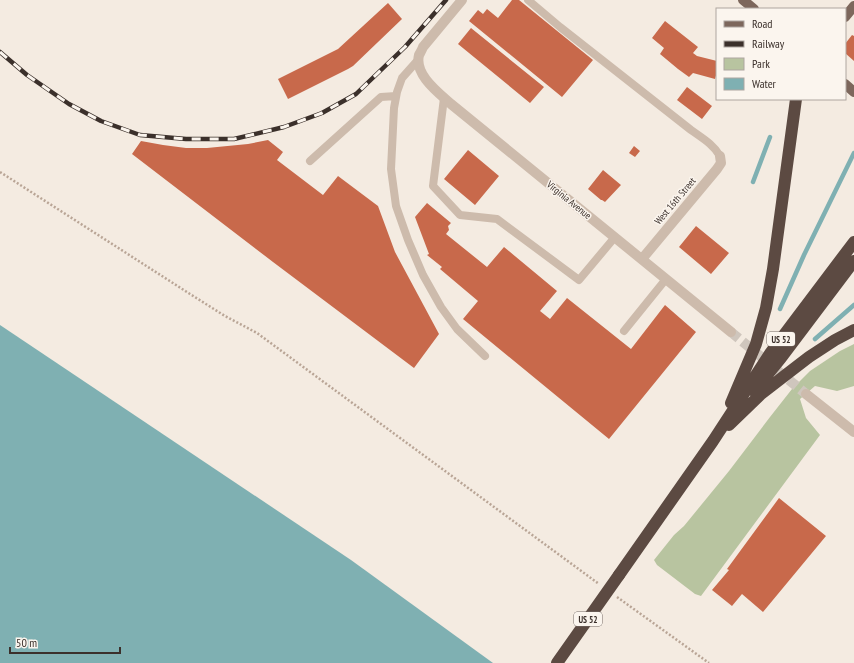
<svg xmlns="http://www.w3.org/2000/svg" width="854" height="663" font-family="'PT Sans Narrow',sans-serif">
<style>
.green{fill:#b8c4a0}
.water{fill:#7fb0b2}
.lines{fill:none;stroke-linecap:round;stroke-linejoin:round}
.stream{stroke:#7fb0b2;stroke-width:4.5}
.building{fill:#c8694b}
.street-tunnel{stroke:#cfc6bd;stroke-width:10;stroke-dasharray:10 5;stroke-linecap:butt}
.path{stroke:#b9a596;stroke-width:2.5;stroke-dasharray:2 2;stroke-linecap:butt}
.lane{stroke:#cdbbac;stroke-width:8}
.street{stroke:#cdbbac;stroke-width:10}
.primary{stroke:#7d675c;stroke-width:10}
.highway{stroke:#5c4a42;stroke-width:12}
.rail-casing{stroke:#3b302b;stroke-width:4.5}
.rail{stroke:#fbf5ee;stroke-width:3;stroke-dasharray:9;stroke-linecap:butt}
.highway-bridge{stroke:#5c4a42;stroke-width:12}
.labels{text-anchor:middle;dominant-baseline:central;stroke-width:3;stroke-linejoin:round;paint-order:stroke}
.shield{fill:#fbf5ee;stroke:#756b66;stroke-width:1}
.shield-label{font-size:9px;font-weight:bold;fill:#3b302b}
.street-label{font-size:10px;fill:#3b302b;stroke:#fbf5ee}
</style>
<rect width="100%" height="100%" fill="#f4ebe1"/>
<path class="green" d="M 854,344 L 854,386 L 837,391 L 815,386 L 800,399 L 806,418 L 820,435 L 701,596 L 695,594 L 657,565 L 654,560 L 674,535 L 684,526 L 729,471 L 770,417 L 792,389 L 810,371 L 840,351 Z"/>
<path class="water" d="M 0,325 L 351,560 L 493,663 L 0,663 Z"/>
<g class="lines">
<path class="stream" d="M 753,182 L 770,137
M 780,309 L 804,255 L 854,153
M 815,339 L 854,305"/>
</g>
<path class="building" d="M 512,0 L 519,0 L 593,60 L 562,97 L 469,21 L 478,10 L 483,14 L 487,9 L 498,18 Z
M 388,3 L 402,19 L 353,66 L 348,69 L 288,99 L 278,79 L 338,49 Z
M 665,21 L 698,47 L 693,53 L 697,56 L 717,61 L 717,72 L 715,79 L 693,73 L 689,77 L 678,69 L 660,54 L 664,48 L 652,38 Z
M 471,28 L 544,87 L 530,103 L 458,44 Z
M 852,35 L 854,36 L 854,61 L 845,53 L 845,44 Z
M 687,87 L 712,106 L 702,119 L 677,100 Z
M 268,140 L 283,152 L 277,160 L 323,195 L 338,176 L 378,206 L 395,252 L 439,334 L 414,368 L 273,262 L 132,154 L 141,141 L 163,145 L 186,148 L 207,148 L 248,144 Z
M 634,146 L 640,151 L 635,157 L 629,153 Z
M 468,150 L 499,176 L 475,205 L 444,179 Z
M 603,170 L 621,185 L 605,202 L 602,200 L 601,200 L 588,189 Z
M 427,203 L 451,223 L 448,226 L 449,230 L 446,234 L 487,267 L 504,247 L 557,291 L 540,311 L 550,319 L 567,298 L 631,349 L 665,305 L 696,332 L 609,439 L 463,319 L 478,301 L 440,269 L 442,267 L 427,255 L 429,254 L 415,217 Z
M 696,226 L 729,253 L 711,274 L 679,247 Z
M 779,498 L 826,536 L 763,612 L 742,594 L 732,606 L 712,590 L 729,570 L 727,569 Z"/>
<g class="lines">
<path class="street-tunnel" d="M 731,332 L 806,394"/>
<path class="path" d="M 0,172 L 190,294 L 225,316 L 257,333 L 599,584
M 617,597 L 709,663"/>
<path class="lane" d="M 528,0 L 560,27 L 691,130 C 702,138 713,144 720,156
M 418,60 L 402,78 L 397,92 L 394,108 L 391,169 L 396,206 L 408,240 L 423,275 L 441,307 L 457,329 L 485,356
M 444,98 L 433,186 L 460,215 L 497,219 L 579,280 L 615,237
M 310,161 L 381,97 L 396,96
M 624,331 L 666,279"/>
<path class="street" d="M 462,0 L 423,47 C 422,50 420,53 419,55 C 414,75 439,93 451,104 L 731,332
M 642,259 L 717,169 L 721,163 L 720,156
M 806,394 L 854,432"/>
<path class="primary" d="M 743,0 L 754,9
M 845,17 L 854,6
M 845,84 L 854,92"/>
<path class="highway" d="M 754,391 L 781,358 L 854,261
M 731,403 L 756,344 L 766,308 L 773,269 L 796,99
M 729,425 L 761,394 L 783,377 L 809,357 L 835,340 L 854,330
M 619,575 L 713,441 L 771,352 L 854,242"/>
<defs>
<path id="rail" d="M 0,52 L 27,75 L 69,104 L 101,121 L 140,135 L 186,139 L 234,139 L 284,127 L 322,113 L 356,94 L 405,47 L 446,0"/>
</defs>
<use href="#rail" class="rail-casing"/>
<use href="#rail" class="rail"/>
<path class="highway-bridge" d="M 557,663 L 619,575"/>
</g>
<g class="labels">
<g class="shield">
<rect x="767" y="332" width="28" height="14" rx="3"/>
<rect x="574" y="612" width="28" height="14" rx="3"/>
</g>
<g class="shield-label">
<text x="781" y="339">US 52</text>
<text x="588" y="619">US 52</text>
</g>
<g class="street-label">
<text transform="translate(569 200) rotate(39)">Virginia Avenue</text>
<text transform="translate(675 201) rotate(-50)">West 16th Street</text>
</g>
</g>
<rect x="716" y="8" width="130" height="92" fill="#fbf5ee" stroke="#aea6a0"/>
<rect x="724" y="21" width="20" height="6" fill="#7d675c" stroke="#aea6a0"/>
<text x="752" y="28" font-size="12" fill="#3b302b">Road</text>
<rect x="724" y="41" width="20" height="6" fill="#3b302b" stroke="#aea6a0"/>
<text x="752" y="48" font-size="12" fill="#3b302b">Railway</text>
<rect x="724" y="58" width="20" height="12" fill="#b8c4a0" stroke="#aea6a0"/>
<text x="752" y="68" font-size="12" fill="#3b302b">Park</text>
<rect x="724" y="78" width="20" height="12" fill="#7fb0b2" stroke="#aea6a0"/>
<text x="752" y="88" font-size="12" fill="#3b302b">Water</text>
<path d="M10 647v6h110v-6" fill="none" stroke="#3b302b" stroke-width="2"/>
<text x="16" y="647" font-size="12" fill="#3b302b" stroke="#fbf5ee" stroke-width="3" paint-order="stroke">50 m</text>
</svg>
